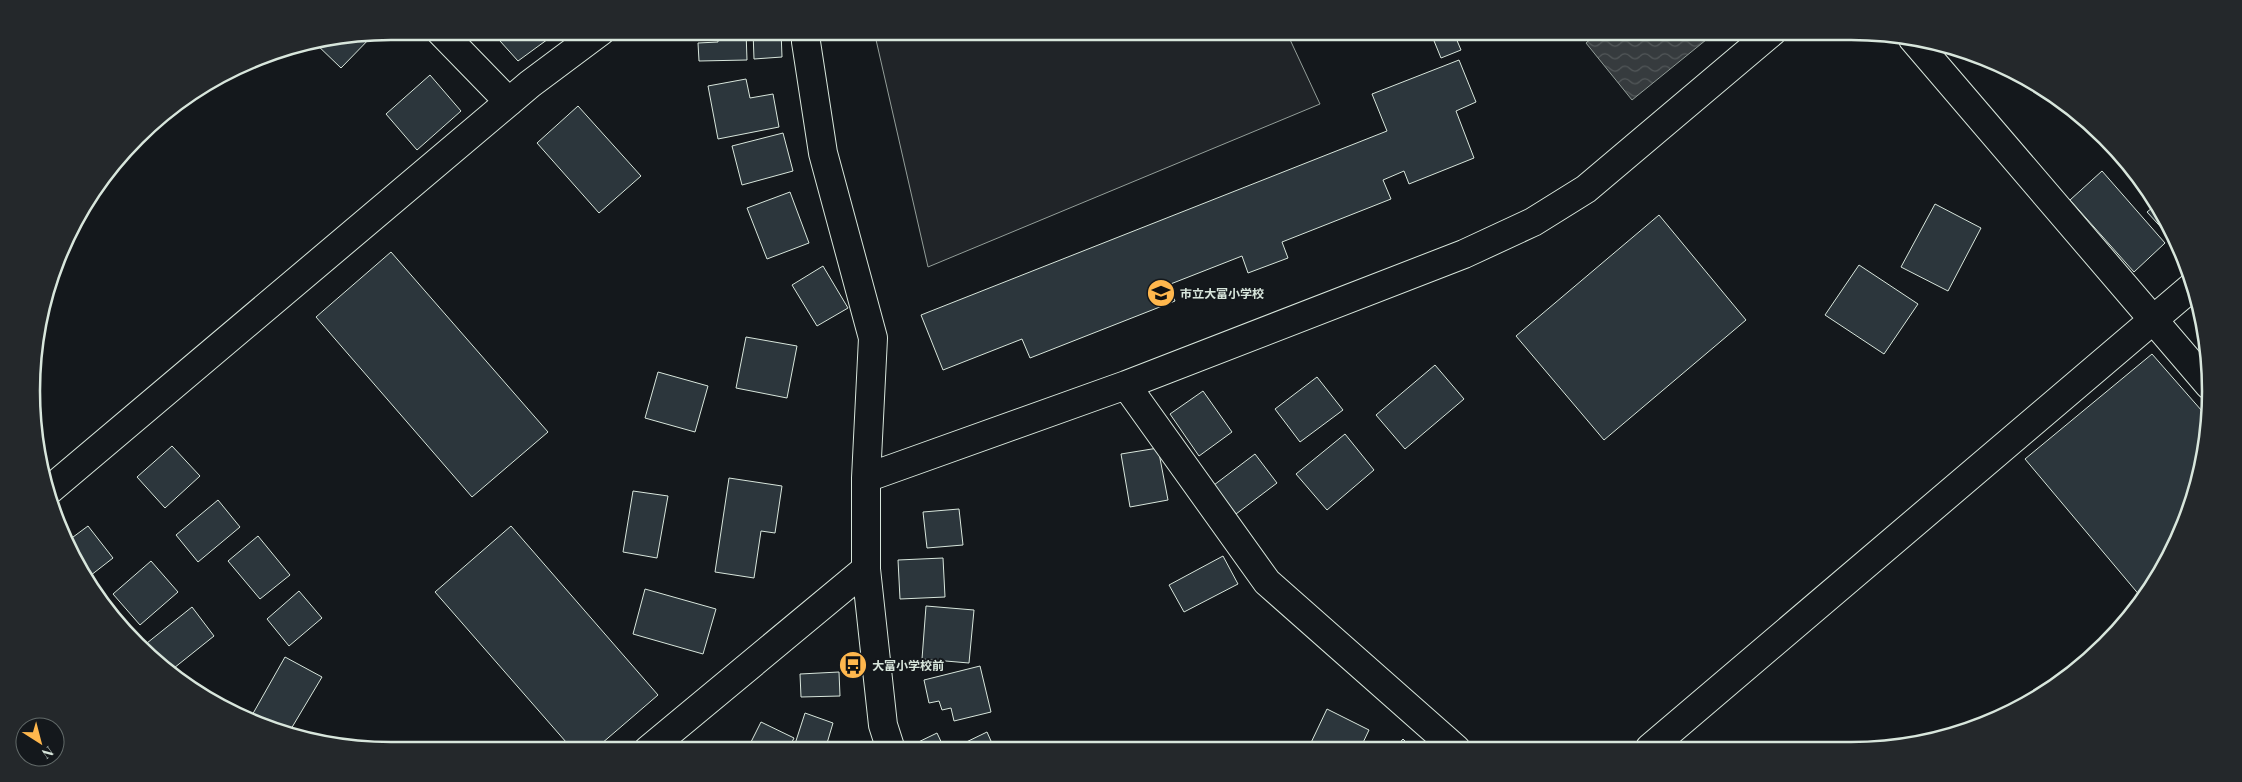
<svg xmlns="http://www.w3.org/2000/svg" width="2242" height="782" font-family="'Playfair Display','Noto Sans JP',serif">
<style>
.grass{fill:#202428;stroke:#939e99}
.water{fill:url(#water-waves);stroke:#939e99}
.building{fill:#2c363c;stroke:#d8e6dc}
.lines{fill:none;stroke-linecap:round;stroke-linejoin:round}
.minor-casing{stroke:#d8e6dc;stroke-width:30}
.minor{stroke:#14181c;stroke-width:28}
.labels{text-anchor:middle;dominant-baseline:central;stroke-width:4;stroke-linejoin:round;paint-order:stroke}
.poi-label{font-size:12px;font-weight:bold;fill:#d8e6dc;stroke:#14181c;text-anchor:start}
.rim{fill:none;stroke:#d8e6dc;stroke-width:2.5}
</style>
<defs>
<pattern id="water-waves" width="16" height="10" patternUnits="userSpaceOnUse" patternTransform="scale(1.25)"><rect width="16" height="10" fill="#363b3e"/><path d="M0 5q4-4 8 0t8 0" fill="none" stroke="#525759"/></pattern>
</defs>
<rect width="100%" height="100%" fill="#14181c"/>
<path class="grass" d="M 874,31 L 1286,31 L 1320,104 L 928,267 Z"/>
<path class="water" d="M 1600,31 L 1717,31 L 1632,100 L 1586,43 Z"/>
<path class="building" d="M 491,31 L 559,31 L 518,61 Z
M 718,31 L 746,31 L 747,60 L 699,61 L 698,43 L 718,42 Z
M 753,31 L 781,31 L 782,57 L 754,59 Z
M 1430,31 L 1453,31 L 1461,50 L 1441,58 Z
M 375,33 L 341,68 L 313,41 L 321,38 Z
M 1459,60 L 1476,102 L 1456,111 L 1474,158 L 1409,184 L 1404,171 L 1383,180 L 1391,199 L 1282,242 L 1288,258 L 1248,273 L 1242,256 L 1168,285 L 1175,301 L 1030,358 L 1022,339 L 943,370 L 921,315 L 1387,131 L 1372,94 Z
M 430,75 L 461,111 L 417,150 L 386,114 Z
M 746,79 L 750,98 L 773,94 L 779,127 L 718,139 L 708,86 Z
M 578,106 L 641,176 L 599,213 L 537,143 Z
M 783,133 L 793,171 L 742,185 L 732,146 Z
M 2102,171 L 2165,243 L 2134,272 L 2070,200 Z
M 790,192 L 809,243 L 767,259 L 747,208 Z
M 1935,204 L 1981,228 L 1948,291 L 1901,267 Z
M 2157,204 L 2162,211 L 2179,247 L 2147,212 Z
M 1659,215 L 1746,320 L 1604,440 L 1516,336 Z
M 391,252 L 548,432 L 472,497 L 316,317 Z
M 1859,265 L 1918,304 L 1884,354 L 1825,315 Z
M 823,266 L 848,308 L 817,326 L 792,285 Z
M 746,337 L 797,346 L 787,398 L 736,388 Z
M 2152,354 L 2209,419 L 2199,484 L 2162,571 L 2141,597 L 2025,459 Z
M 1435,365 L 1464,399 L 1405,449 L 1376,415 Z
M 658,372 L 708,386 L 695,432 L 645,418 Z
M 1317,377 L 1343,410 L 1300,442 L 1275,409 Z
M 1203,391 L 1232,432 L 1199,456 L 1170,414 Z
M 1345,434 L 1374,470 L 1327,510 L 1296,474 Z
M 172,446 L 200,476 L 165,508 L 137,477 Z
M 1158,448 L 1168,500 L 1130,507 L 1121,454 Z
M 1255,454 L 1277,483 L 1236,514 L 1214,485 Z
M 729,478 L 782,486 L 775,533 L 761,531 L 754,578 L 715,572 Z
M 633,491 L 668,496 L 657,558 L 623,552 Z
M 218,500 L 240,527 L 198,562 L 176,535 Z
M 959,509 L 963,545 L 927,548 L 923,512 Z
M 88,526 L 113,558 L 86,579 L 69,540 Z
M 511,526 L 658,695 L 594,750 L 573,750 L 435,592 Z
M 258,536 L 290,575 L 260,599 L 228,561 Z
M 1223,556 L 1238,584 L 1184,612 L 1169,585 Z
M 943,558 L 945,597 L 900,599 L 898,560 Z
M 151,561 L 178,592 L 140,625 L 113,594 Z
M 645,589 L 716,609 L 703,654 L 633,634 Z
M 299,591 L 322,618 L 289,646 L 267,619 Z
M 926,606 L 974,610 L 969,663 L 922,659 Z
M 192,607 L 214,636 L 169,672 L 150,656 L 142,647 Z
M 285,657 L 322,677 L 288,734 L 251,717 Z
M 980,666 L 991,712 L 954,721 L 951,708 L 942,710 L 939,701 L 929,703 L 924,680 Z
M 839,672 L 840,696 L 801,697 L 800,674 Z
M 1327,709 L 1369,730 L 1360,749 L 1308,749 Z
M 805,713 L 833,723 L 825,750 L 793,750 Z
M 761,722 L 794,738 L 788,750 L 747,750 Z
M 987,732 L 995,750 L 957,750 L 956,747 Z
M 937,733 L 945,750 L 907,750 L 906,748 Z
M 1403,739 L 1413,749 L 1394,749 Z
M 1184,746 L 1198,749 L 1184,749 Z"/>
<g class="lines">
<defs>
<path id="minor" d="M 440,31 L 509,102
M 807,31 L 806,42 L 823,153 L 873,338 L 866,478 L 866,569 L 883,725 L 891,750
M 1913,39 L 2209,385
M 1126,385 L 1267,582 L 1456,749
M 866,478 L 1126,385 L 1464,254 L 1533,222 L 1586,189 L 1773,31
M 47,492 L 530,84 L 601,31
M 1650,748 L 2194,285
M 648,750 L 866,569"/>
</defs>
<use href="#minor" class="minor-casing"/>
<use href="#minor" class="minor"/>
</g>
<defs>
<symbol id="school-disc" viewBox="-11 -11 22 22"><circle r="9.5" fill="#ffb74d" stroke="#14181c"/><path d="M0-5L7-2L0 1L-7-2ZM-4 1L0 2.5L4 1V4Q0 6-4 4Z" fill="#111"/></symbol>
<symbol id="bus-disc" viewBox="-11 -11 22 22"><circle r="9.5" fill="#ffb74d" stroke="#14181c"/><path d="M-5-6H5V4H4V6H2V4H-2V6H-4V4H-5ZM-3.5-4V0h7V-4ZM-3.5 1.2v1.5H-2V1.2ZM2 1.2v1.5H3.5V1.2Z" fill="#111"/></symbol>
</defs>
<g fill-rule="evenodd">
<use href="#school-disc" x="1145" y="277" width="32" height="32"/>
<use href="#bus-disc" x="837" y="649" width="32" height="32"/>
</g>
<g class="labels">
<g class="poi-label">
<text x="1180" y="293">市立大富小学校</text>
<text x="872" y="665">大富小学校前</text>
</g>
</g>
<path d="M0 0H2242V782H0ZM391 40H1851A351 351 0 0 1 2202 391V391A351 351 0 0 1 1851 742H391A351 351 0 0 1 40 391V391A351 351 0 0 1 391 40Z" fill="#24282b" fill-rule="evenodd"/>
<path class="rim" d="M391 40H1851A351 351 0 0 1 2202 391V391A351 351 0 0 1 1851 742H391A351 351 0 0 1 40 391V391A351 351 0 0 1 391 40Z"/>
<g transform="translate(40 742) rotate(144)"><circle r="24" fill="#14181c" stroke="#626a69"/>
<path d="M0-4L9 19L0 12L-9 19Z" fill="#ffb74d"/>
<text y="-8" font-size="14" font-weight="bold" text-anchor="middle" fill="#d8e6dc">N</text>
</g>
</svg>
